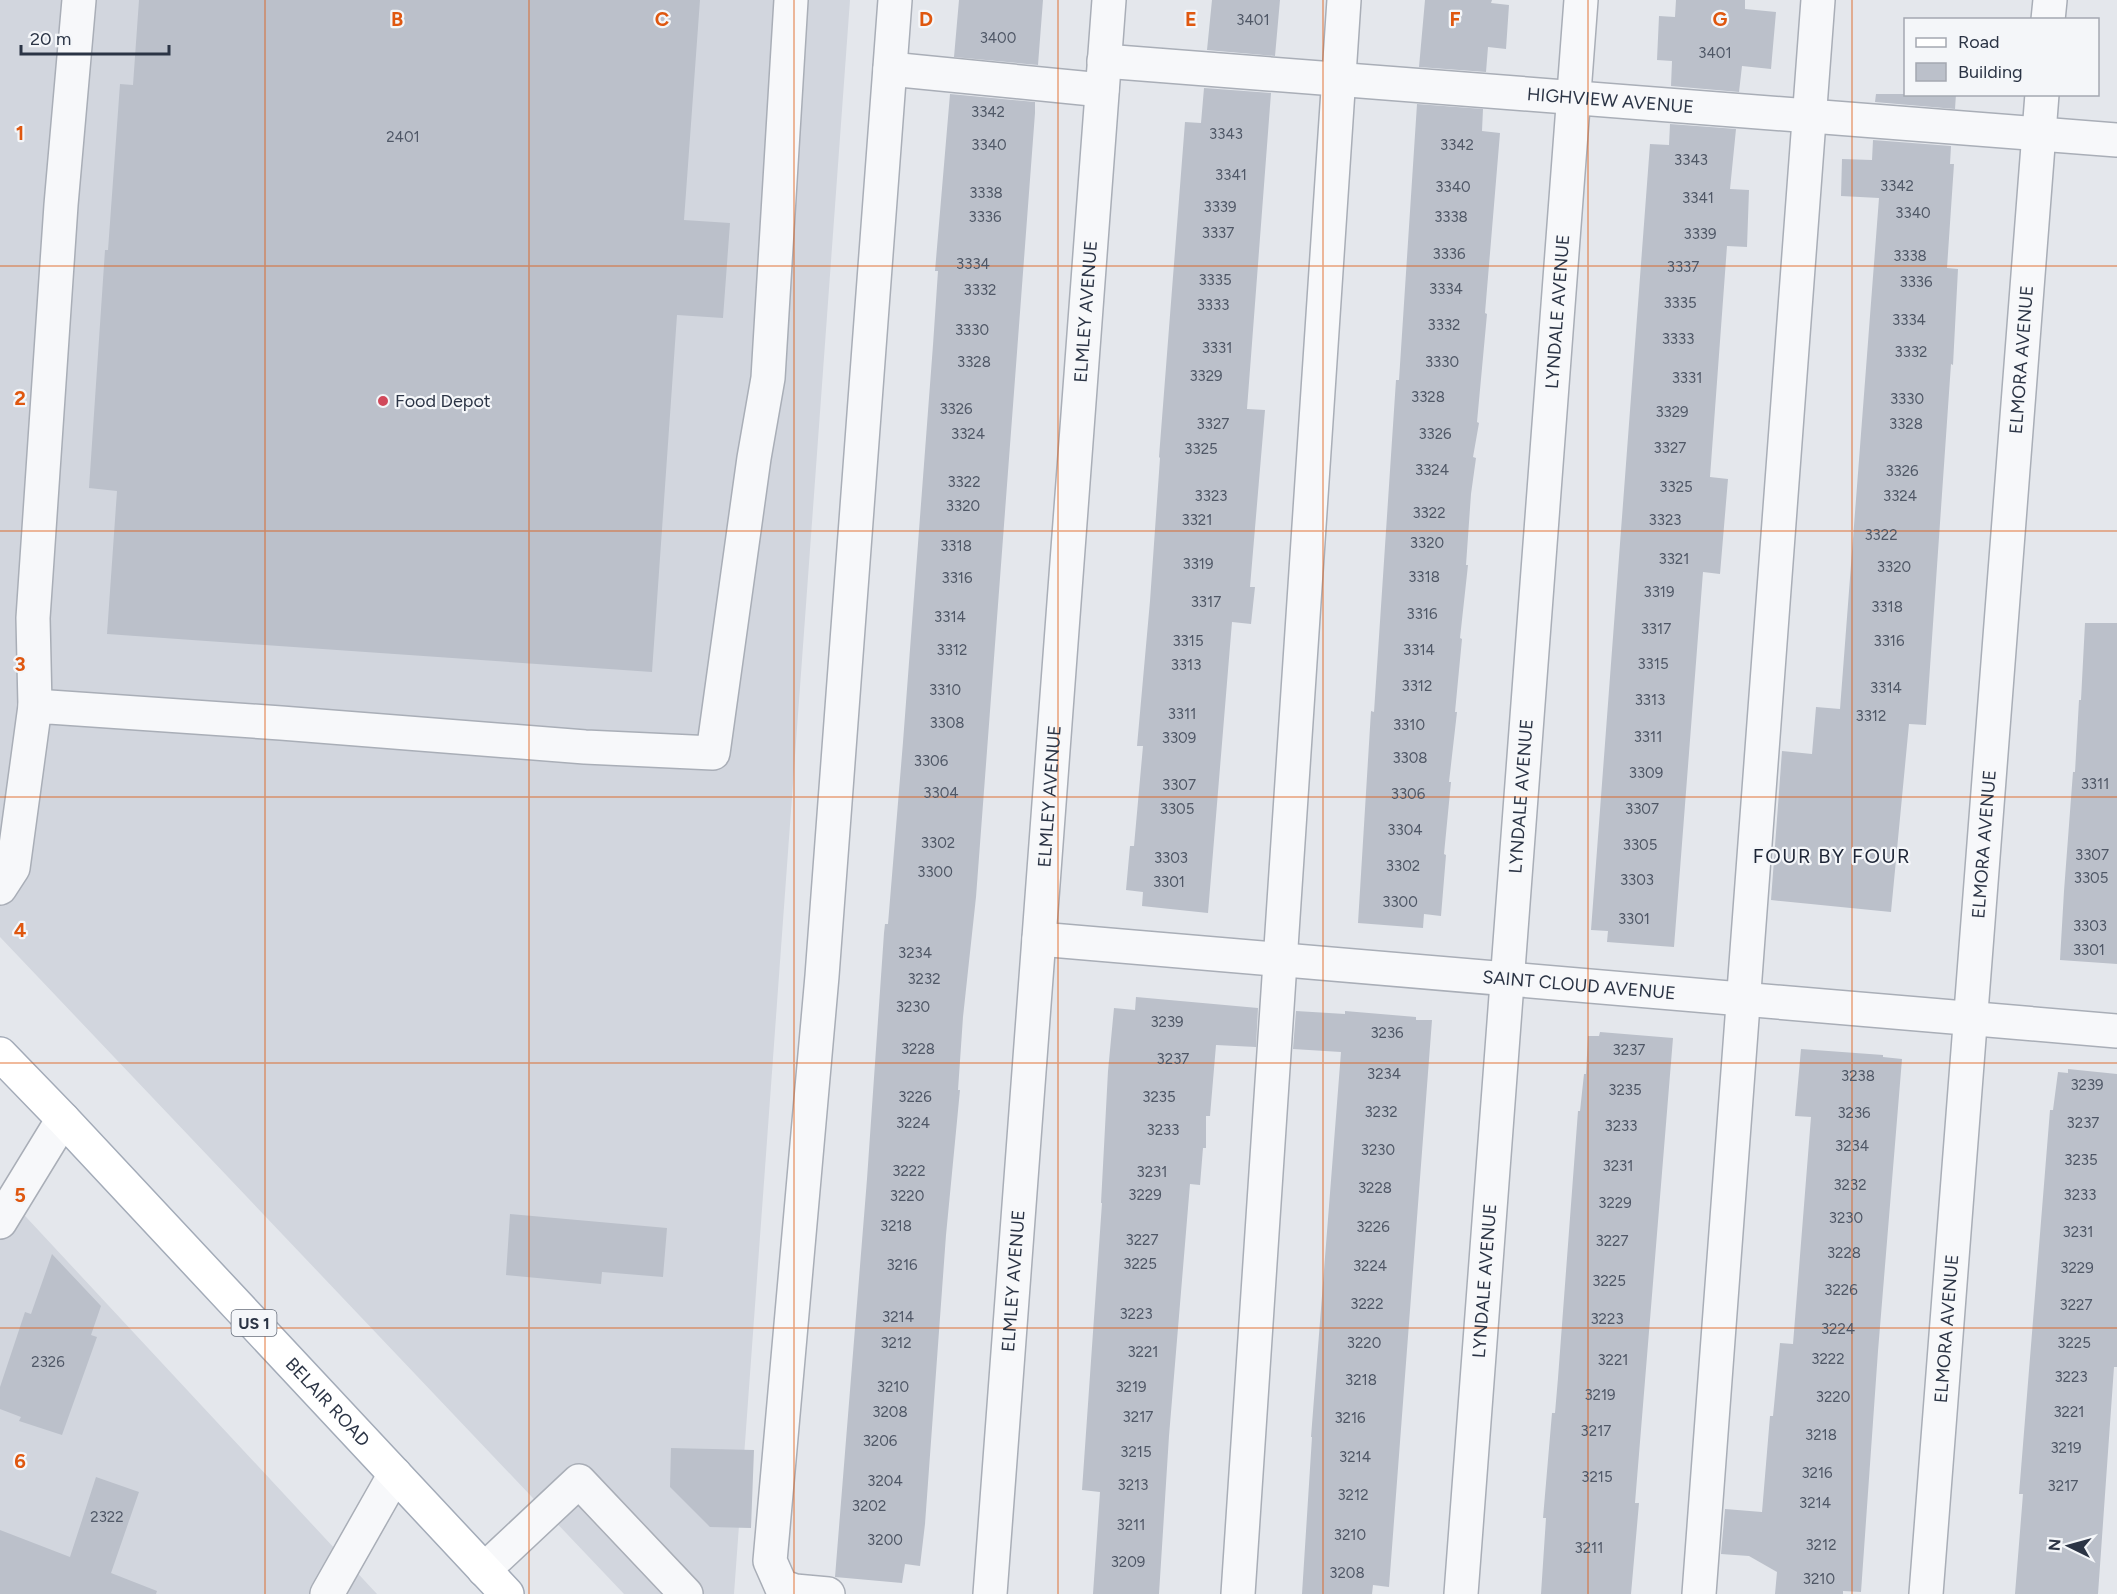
<svg xmlns="http://www.w3.org/2000/svg" width="2117" height="1594" font-family="Figtree,sans-serif">
<style>
.built{fill:#d2d6de}
.building{fill:#bbc0ca}
.lines{fill:none;stroke-linecap:round;stroke-linejoin:round}
.minor-casing{stroke:#a9aeb7;stroke-width:36}
.major-casing{stroke:#a3abb8;stroke-width:36}
.minor{stroke:#f7f8fa;stroke-width:33}
.major{stroke:#fff;stroke-width:33}
.grid{fill:none;stroke:#df570f;stroke-width:1.5;stroke-opacity:0.55}
.poi-dot{fill:#d1495b;stroke:#f4f6f9;stroke-width:2}
.labels{text-anchor:middle;dominant-baseline:central;stroke-width:4.5;stroke-linejoin:round;paint-order:stroke}
.number-label{font-size:15px;fill:#4f5766}
.shield{fill:#f4f6f9;stroke:#676e7b;stroke-width:1.5}
.shield-label{font-size:16px;font-weight:bold;fill:#2b3445}
.street-label{font-size:18px;fill:#2b3445;stroke:#f4f6f9}
.poi-label{font-size:18px;fill:#2b3445;stroke:#f4f6f9;text-anchor:start}
.neighbourhood-label{font-size:20px;letter-spacing:1.5px;fill:#1d2536;stroke:#f4f6f9}
.grid-label{font-size:20px;text-anchor:middle;font-weight:bold;fill:#df570f;stroke:#f4f6f9;stroke-width:4.5;stroke-linejoin:round;paint-order:stroke}
</style>
<rect width="100%" height="100%" fill="#e4e7ec"/>
<path class="built" d="M 0,0 L 850,0 L 734,1594 L 624,1594 L 0,937 Z
M 0,1189 L 377,1594 L 0,1594 Z"/>
<path class="building" d="M 139,0 L 700,0 L 684,220 L 730,223 L 723,318 L 677,315 L 652,672 L 107,634 L 117,491 L 89,488 L 105,250 L 108,250 L 120,84 L 133,85 Z
M 959,0 L 1043,0 L 1038,65 L 954,57 Z
M 1212,0 L 1280,0 L 1275,56 L 1207,50 Z
M 1425,0 L 1492,0 L 1491,3 L 1509,5 L 1506,49 L 1488,47 L 1486,72 L 1419,67 Z
M 1676,0 L 1745,0 L 1745,9 L 1776,12 L 1771,69 L 1742,66 L 1739,92 L 1671,86 L 1672,61 L 1657,60 L 1659,16 L 1675,17 Z
M 1204,88 L 1271,93 L 1247,409 L 1265,410 L 1250,587 L 1255,587 L 1251,624 L 1232,622 L 1208,913 L 1142,906 L 1143,892 L 1126,890 L 1130,846 L 1134,846 L 1143,746 L 1137,746 L 1150,601 L 1160,458 L 1159,457 L 1185,122 L 1201,123 Z
M 950,94 L 1035,102 L 1035,113 L 976,897 L 963,1017 L 958,1090 L 960,1090 L 946,1235 L 925,1524 L 920,1566 L 905,1564 L 902,1583 L 835,1577 L 867,1179 L 884,933 L 885,924 L 888,924 L 903,742 L 933,345 L 938,271 L 935,271 Z
M 1876,94 L 1956,94 L 1955,109 L 1875,102 Z
M 1417,104 L 1483,109 L 1482,131 L 1500,133 L 1485,313 L 1487,314 L 1477,422 L 1479,423 L 1473,457 L 1476,458 L 1471,494 L 1466,565 L 1468,565 L 1460,638 L 1462,639 L 1455,712 L 1457,712 L 1449,782 L 1451,782 L 1444,854 L 1446,855 L 1441,916 L 1424,914 L 1423,928 L 1358,923 L 1371,711 L 1374,712 L 1396,380 L 1399,380 Z
M 1670,124 L 1736,129 L 1730,189 L 1749,190 L 1747,247 L 1727,246 L 1710,477 L 1728,479 L 1720,574 L 1703,572 L 1674,947 L 1607,942 L 1608,931 L 1591,930 L 1650,144 L 1669,145 Z
M 1873,140 L 1951,146 L 1950,164 L 1954,164 L 1947,268 L 1958,269 L 1953,365 L 1951,364 L 1926,725 L 1909,724 L 1891,912 L 1771,900 L 1782,751 L 1812,754 L 1816,707 L 1840,709 L 1879,198 L 1841,196 L 1842,159 L 1872,160 Z
M 2085,623 L 2117,623 L 2117,964 L 2060,960 L 2064,891 L 2073,772 L 2075,772 L 2079,700 L 2081,700 Z
M 1136,997 L 1258,1008 L 1256,1047 L 1216,1045 L 1210,1116 L 1206,1116 L 1206,1148 L 1203,1148 L 1200,1185 L 1190,1184 L 1169,1436 L 1159,1594 L 1093,1594 L 1100,1492 L 1082,1490 L 1102,1203 L 1101,1203 L 1108,1071 L 1114,1008 L 1135,1010 Z
M 1296,1011 L 1345,1014 L 1345,1011 L 1416,1017 L 1416,1020 L 1432,1020 L 1389,1587 L 1373,1585 L 1372,1594 L 1302,1594 L 1312,1437 L 1311,1437 L 1341,1052 L 1293,1049 Z
M 1600,1032 L 1673,1038 L 1635,1503 L 1639,1503 L 1631,1594 L 1541,1594 L 1546,1518 L 1543,1518 L 1552,1413 L 1555,1413 L 1558,1378 L 1578,1111 L 1580,1111 L 1584,1074 L 1586,1074 L 1588,1036 L 1599,1036 Z
M 1801,1049 L 1883,1055 L 1883,1057 L 1902,1059 L 1878,1351 L 1861,1592 L 1843,1591 L 1843,1594 L 1775,1594 L 1777,1572 L 1749,1556 L 1721,1554 L 1725,1509 L 1762,1512 L 1770,1416 L 1773,1416 L 1780,1343 L 1793,1344 L 1811,1117 L 1795,1116 Z
M 2068,1069 L 2117,1074 L 2117,1367 L 2114,1367 L 2098,1594 L 2015,1594 L 2023,1494 L 2019,1494 L 2050,1110 L 2053,1110 L 2058,1072 L 2068,1073 Z
M 510,1214 L 667,1228 L 663,1277 L 602,1272 L 601,1284 L 506,1275 Z
M 52,1254 L 101,1306 L 91,1335 L 97,1337 L 62,1435 L 19,1421 L 21,1417 L 0,1409 L 0,1387 L 25,1312 L 31,1314 Z
M 671,1448 L 754,1450 L 751,1528 L 710,1527 L 670,1487 Z
M 96,1477 L 139,1492 L 111,1573 L 157,1591 L 156,1594 L 0,1594 L 0,1530 L 70,1557 Z"/>
<g class="lines">
<defs>
<g id="minor">
<path d="M 2048,20 L 2050,0"/>
<path id="s1" d="M 1104,61 L 2117,140"/>
<path d="M 890,69 L 1102,90"/>
<path d="M 35,706 L 33,618 L 61,205 L 79,0"/>
<path d="M 0,888 L 13,868 L 35,706 L 281,723 L 585,747 L 713,753 L 754,458 L 768,378 L 791,0"/>
<path id="s2" d="M 1039,939 L 2117,1031"/>
<path d="M 0,1222 L 63,1119"/>
<path d="M 484,1570 L 579,1481 L 686,1594"/>
<path d="M 327,1594 L 395,1474"/>
<path d="M 828,1594 L 795,1591 L 781,1586 L 770,1561 L 822,976 L 895,0"/>
<path id="s3" d="M 990,1594 L 1109,0"/>
<path d="M 1238,1594 L 1344,0"/>
<path id="s4" d="M 1461,1594 L 1581,0"/>
<path d="M 1699,1594 L 1818,0"/>
<path id="s5" d="M 1926,1594 L 2042,94"/>
</g>
<g id="major">
<path id="s6" d="M 0,1054 L 63,1119 L 507,1594"/>
</g>
</defs>
<use href="#minor" class="minor-casing"/>
<use href="#major" class="major-casing"/>
<use href="#minor" class="minor"/>
<use href="#major" class="major"/>
</g>
<path class="grid" d="M 265,0 L 265,1594M 529,0 L 529,1594M 794,0 L 794,1594M 1058,0 L 1058,1594M 1323,0 L 1323,1594M 1588,0 L 1588,1594M 1852,0 L 1852,1594M 0,266 L 2117,266M 0,531 L 2117,531M 0,797 L 2117,797M 0,1063 L 2117,1063M 0,1328 L 2117,1328"/>
<circle class="poi-dot" cx="383" cy="401" r="6"/>
<g class="labels">
<g class="number-label">
<text x="1253" y="20">3401</text>
<text x="998" y="38">3400</text>
<text x="1715" y="53">3401</text>
<text x="988" y="112">3342</text>
<text x="1226" y="134">3343</text>
<text x="403" y="137">2401</text>
<text x="989" y="145">3340</text>
<text x="1457" y="145">3342</text>
<text x="1691" y="160">3343</text>
<text x="1231" y="175">3341</text>
<text x="1897" y="186">3342</text>
<text x="1453" y="187">3340</text>
<text x="986" y="193">3338</text>
<text x="1698" y="198">3341</text>
<text x="1220" y="207">3339</text>
<text x="1913" y="213">3340</text>
<text x="985" y="217">3336</text>
<text x="1451" y="217">3338</text>
<text x="1218" y="233">3337</text>
<text x="1700" y="234">3339</text>
<text x="1449" y="254">3336</text>
<text x="1910" y="256">3338</text>
<text x="973" y="264">3334</text>
<text x="1683" y="267">3337</text>
<text x="1215" y="280">3335</text>
<text x="1916" y="282">3336</text>
<text x="1446" y="289">3334</text>
<text x="980" y="290">3332</text>
<text x="1680" y="303">3335</text>
<text x="1213" y="305">3333</text>
<text x="1909" y="320">3334</text>
<text x="1444" y="325">3332</text>
<text x="972" y="330">3330</text>
<text x="1678" y="339">3333</text>
<text x="1217" y="348">3331</text>
<text x="1911" y="352">3332</text>
<text x="974" y="362">3328</text>
<text x="1442" y="362">3330</text>
<text x="1206" y="376">3329</text>
<text x="1687" y="378">3331</text>
<text x="1428" y="397">3328</text>
<text x="1907" y="399">3330</text>
<text x="956" y="409">3326</text>
<text x="1672" y="412">3329</text>
<text x="1213" y="424">3327</text>
<text x="1906" y="424">3328</text>
<text x="968" y="434">3324</text>
<text x="1435" y="434">3326</text>
<text x="1670" y="448">3327</text>
<text x="1201" y="449">3325</text>
<text x="1432" y="470">3324</text>
<text x="1902" y="471">3326</text>
<text x="964" y="482">3322</text>
<text x="1676" y="487">3325</text>
<text x="1211" y="496">3323</text>
<text x="1900" y="496">3324</text>
<text x="963" y="506">3320</text>
<text x="1429" y="513">3322</text>
<text x="1197" y="520">3321</text>
<text x="1665" y="520">3323</text>
<text x="1881" y="535">3322</text>
<text x="1427" y="543">3320</text>
<text x="956" y="546">3318</text>
<text x="1674" y="559">3321</text>
<text x="1198" y="564">3319</text>
<text x="1894" y="567">3320</text>
<text x="1424" y="577">3318</text>
<text x="957" y="578">3316</text>
<text x="1659" y="592">3319</text>
<text x="1206" y="602">3317</text>
<text x="1887" y="607">3318</text>
<text x="1422" y="614">3316</text>
<text x="950" y="617">3314</text>
<text x="1656" y="629">3317</text>
<text x="1188" y="641">3315</text>
<text x="1889" y="641">3316</text>
<text x="952" y="650">3312</text>
<text x="1419" y="650">3314</text>
<text x="1653" y="664">3315</text>
<text x="1186" y="665">3313</text>
<text x="1417" y="686">3312</text>
<text x="1886" y="688">3314</text>
<text x="945" y="690">3310</text>
<text x="1650" y="700">3313</text>
<text x="1182" y="714">3311</text>
<text x="1871" y="716">3312</text>
<text x="947" y="723">3308</text>
<text x="1409" y="725">3310</text>
<text x="1648" y="737">3311</text>
<text x="1179" y="738">3309</text>
<text x="1410" y="758">3308</text>
<text x="931" y="761">3306</text>
<text x="1646" y="773">3309</text>
<text x="2095" y="784">3311</text>
<text x="1179" y="785">3307</text>
<text x="941" y="793">3304</text>
<text x="1408" y="794">3306</text>
<text x="1177" y="809">3305</text>
<text x="1642" y="809">3307</text>
<text x="1405" y="830">3304</text>
<text x="938" y="843">3302</text>
<text x="1640" y="845">3305</text>
<text x="2092" y="855">3307</text>
<text x="1171" y="858">3303</text>
<text x="1403" y="866">3302</text>
<text x="935" y="872">3300</text>
<text x="2091" y="878">3305</text>
<text x="1637" y="880">3303</text>
<text x="1169" y="882">3301</text>
<text x="1400" y="902">3300</text>
<text x="1634" y="919">3301</text>
<text x="2090" y="926">3303</text>
<text x="2089" y="950">3301</text>
<text x="915" y="953">3234</text>
<text x="924" y="979">3232</text>
<text x="913" y="1007">3230</text>
<text x="1167" y="1022">3239</text>
<text x="1387" y="1033">3236</text>
<text x="918" y="1049">3228</text>
<text x="1629" y="1050">3237</text>
<text x="1173" y="1059">3237</text>
<text x="1384" y="1074">3234</text>
<text x="1858" y="1076">3238</text>
<text x="2087" y="1085">3239</text>
<text x="1625" y="1090">3235</text>
<text x="915" y="1097">3226</text>
<text x="1159" y="1097">3235</text>
<text x="1381" y="1112">3232</text>
<text x="1854" y="1113">3236</text>
<text x="913" y="1123">3224</text>
<text x="2083" y="1123">3237</text>
<text x="1621" y="1126">3233</text>
<text x="1163" y="1130">3233</text>
<text x="1852" y="1146">3234</text>
<text x="1378" y="1150">3230</text>
<text x="2081" y="1160">3235</text>
<text x="1618" y="1166">3231</text>
<text x="909" y="1171">3222</text>
<text x="1152" y="1172">3231</text>
<text x="1850" y="1185">3232</text>
<text x="1375" y="1188">3228</text>
<text x="1145" y="1195">3229</text>
<text x="2080" y="1195">3233</text>
<text x="907" y="1196">3220</text>
<text x="1615" y="1203">3229</text>
<text x="1846" y="1218">3230</text>
<text x="896" y="1226">3218</text>
<text x="1373" y="1227">3226</text>
<text x="2078" y="1232">3231</text>
<text x="1142" y="1240">3227</text>
<text x="1612" y="1241">3227</text>
<text x="1844" y="1253">3228</text>
<text x="1140" y="1264">3225</text>
<text x="902" y="1265">3216</text>
<text x="1370" y="1266">3224</text>
<text x="2077" y="1268">3229</text>
<text x="1609" y="1281">3225</text>
<text x="1841" y="1290">3226</text>
<text x="1367" y="1304">3222</text>
<text x="2076" y="1305">3227</text>
<text x="1136" y="1314">3223</text>
<text x="898" y="1317">3214</text>
<text x="1607" y="1319">3223</text>
<text x="1838" y="1329">3224</text>
<text x="896" y="1343">3212</text>
<text x="1364" y="1343">3220</text>
<text x="2074" y="1343">3225</text>
<text x="1143" y="1352">3221</text>
<text x="1828" y="1359">3222</text>
<text x="1613" y="1360">3221</text>
<text x="48" y="1362">2326</text>
<text x="2071" y="1377">3223</text>
<text x="1361" y="1380">3218</text>
<text x="893" y="1387">3210</text>
<text x="1131" y="1387">3219</text>
<text x="1600" y="1395">3219</text>
<text x="1833" y="1397">3220</text>
<text x="890" y="1412">3208</text>
<text x="2069" y="1412">3221</text>
<text x="1138" y="1417">3217</text>
<text x="1350" y="1418">3216</text>
<text x="1596" y="1431">3217</text>
<text x="1821" y="1435">3218</text>
<text x="880" y="1441">3206</text>
<text x="2066" y="1448">3219</text>
<text x="1136" y="1452">3215</text>
<text x="1355" y="1457">3214</text>
<text x="1817" y="1473">3216</text>
<text x="1597" y="1477">3215</text>
<text x="885" y="1481">3204</text>
<text x="1133" y="1485">3213</text>
<text x="2063" y="1486">3217</text>
<text x="1353" y="1495">3212</text>
<text x="1815" y="1503">3214</text>
<text x="869" y="1506">3202</text>
<text x="107" y="1517">2322</text>
<text x="1131" y="1525">3211</text>
<text x="1350" y="1535">3210</text>
<text x="885" y="1540">3200</text>
<text x="1821" y="1545">3212</text>
<text x="1589" y="1548">3211</text>
<text x="1128" y="1562">3209</text>
<text x="1347" y="1573">3208</text>
<text x="1819" y="1579">3210</text>
</g>
<rect class="shield" x="231.5" y="1310" width="45" height="26" rx="4.5"/>
<g class="shield-label">
<text x="254" y="1323">US 1</text>
</g>
<g class="street-label">
<text stroke="none"><textPath href="#s1" startOffset="508">HIGHVIEW AVENUE</textPath></text>
<text stroke="none"><textPath href="#s3" startOffset="1286">ELMLEY AVENUE</textPath></text>
<text stroke="none"><textPath href="#s4" startOffset="1286">LYNDALE AVENUE</textPath></text>
<text stroke="none"><textPath href="#s5" startOffset="1238">ELMORA AVENUE</textPath></text>
<text stroke="none"><textPath href="#s3" startOffset="800">ELMLEY AVENUE</textPath></text>
<text stroke="none"><textPath href="#s4" startOffset="800">LYNDALE AVENUE</textPath></text>
<text stroke="none"><textPath href="#s5" startOffset="752">ELMORA AVENUE</textPath></text>
<text stroke="none"><textPath href="#s2" startOffset="542">SAINT CLOUD AVENUE</textPath></text>
<text stroke="none"><textPath href="#s3" startOffset="314">ELMLEY AVENUE</textPath></text>
<text stroke="none"><textPath href="#s4" startOffset="314">LYNDALE AVENUE</textPath></text>
<text stroke="none"><textPath href="#s5" startOffset="266">ELMORA AVENUE</textPath></text>
<text stroke="none"><textPath href="#s6" startOffset="478">BELAIR ROAD</textPath></text>
</g>
<g class="poi-label">
<text x="395" y="401">Food Depot</text>
</g>
<g class="neighbourhood-label">
<text x="1832" y="856">FOUR BY FOUR</text>
</g>
</g>
<g class="grid-label">
<text x="397" y="26">B</text>
<text x="662" y="26">C</text>
<text x="926" y="26">D</text>
<text x="1191" y="26">E</text>
<text x="1455" y="26">F</text>
<text x="1720" y="26">G</text>
<text x="20" y="140">1</text>
<text x="20" y="405">2</text>
<text x="20" y="671">3</text>
<text x="20" y="937">4</text>
<text x="20" y="1202">5</text>
<text x="20" y="1468">6</text>
</g>
<rect x="1904" y="18" width="195" height="78" fill="#f4f6f9" stroke="#a4a8b1" stroke-width="1.5"/>
<rect x="1916" y="38" width="30" height="9" fill="#ffffff" stroke="#a4a8b1" stroke-width="1.5"/>
<text x="1958" y="48" font-size="18" fill="#2b3445">Road</text>
<rect x="1916" y="63" width="30" height="18" fill="#bbc0ca" stroke="#a4a8b1" stroke-width="1.5"/>
<text x="1958" y="78" font-size="18" fill="#2b3445">Building</text>
<g transform="translate(2069 1546) rotate(275)" stroke="#f4f6f9" stroke-width="4.5" paint-order="stroke">
<path d="M0-4.5L10 22L0 15L-10 22Z" fill="#2b3445"/>
<text y="-9" font-size="16" font-weight="bold" text-anchor="middle" fill="#2b3445">N</text>
</g>
<path d="M21 45v9h148v-9" fill="none" stroke="#2b3445" stroke-width="3"/>
<text x="30" y="45" font-size="18" fill="#2b3445" stroke="#f4f6f9" stroke-width="4.5" paint-order="stroke">20 m</text>
</svg>
